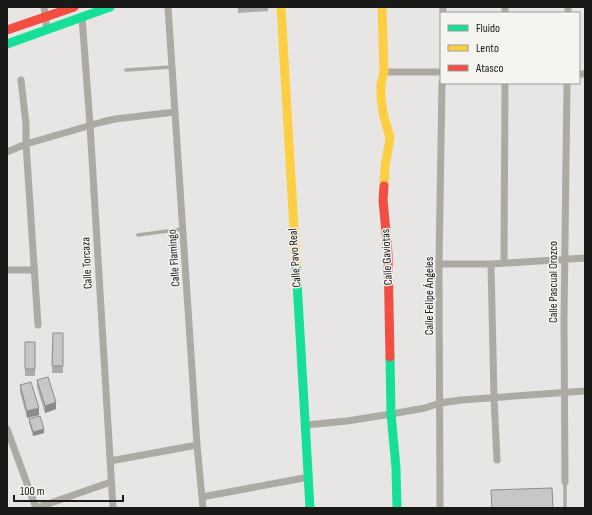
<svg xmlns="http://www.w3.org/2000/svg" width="592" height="515" font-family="'Sofia Sans Condensed',sans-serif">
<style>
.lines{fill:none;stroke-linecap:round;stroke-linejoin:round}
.lane{stroke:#acaaa3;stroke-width:3.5}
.street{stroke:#acaaa3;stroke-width:7}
.fast{stroke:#16e098;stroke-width:9}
.slow{stroke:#ffcf43;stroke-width:9}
.jam{stroke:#f24e42;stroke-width:9}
.wall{fill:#ababaa}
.shaded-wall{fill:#8b8b8b}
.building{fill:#c7c7c6;stroke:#8b8b8b}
.labels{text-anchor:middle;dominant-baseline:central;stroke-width:3;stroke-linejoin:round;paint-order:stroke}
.street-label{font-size:12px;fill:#191917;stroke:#f6f4f0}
</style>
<rect width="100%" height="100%" fill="#e7e6e4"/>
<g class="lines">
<path class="lane" d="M 126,70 L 172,67
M 138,235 L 183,229
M 565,508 L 565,482"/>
<path class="street" d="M 44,7 L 47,30
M 168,7 L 197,445 L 203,508
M 443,13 L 443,7
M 505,13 L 505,7
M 568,13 L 568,7
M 82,17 L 90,125 L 113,508
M 384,72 L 441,72
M 579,74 L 585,74
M 21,80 L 26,124 L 26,144 L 38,325
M 7,152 L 26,144 L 102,122 L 115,119 L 175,112
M 504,263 L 505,83
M 439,264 L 491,264 L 585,258
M 491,264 L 494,398 L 497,460
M 7,270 L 34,270
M 306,425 L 347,421 L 391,414 L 425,408 L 440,403 L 461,400 L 585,391
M 7,429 L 36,508
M 110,461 L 197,445
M 565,482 L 564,321 L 567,83
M 202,497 L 309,477
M 36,508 L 111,482
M 440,508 L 439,264 L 442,83"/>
<path class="fast" d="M 7,44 L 110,7
M 296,264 L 310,508
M 390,357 L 391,414 L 396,468 L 397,508"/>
<path class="slow" d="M 281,7 L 296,264
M 382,7 L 384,72 L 381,84 L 381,98 L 383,113 L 390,138 L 385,167 L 384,186"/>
<path class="jam" d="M 7,30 L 74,7
M 384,186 L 383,200 L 388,254 L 390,357"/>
</g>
<path class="wall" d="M 238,7 L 268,7 L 268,11 L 238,13 Z
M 53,333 L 63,333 L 63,373 L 52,373 Z
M 25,342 L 35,342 L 35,376 L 25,376 Z
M 37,380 L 56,409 L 45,413 L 37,387 Z
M 20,385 L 39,415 L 27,418 L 20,392 Z
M 29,419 L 44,433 L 33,436 L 29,423 Z"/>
<path class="shaded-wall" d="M 56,402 L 56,409 L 45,413 L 45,406 Z
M 39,408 L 39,415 L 27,418 L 27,411 Z
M 44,429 L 44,433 L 33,436 L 33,432 Z"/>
<path class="building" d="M 53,333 L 63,333 L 63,366 L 52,366 Z
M 25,342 L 35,342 L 35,369 L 25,369 Z
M 48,377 L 56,402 L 45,406 L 37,380 Z
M 31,382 L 39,408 L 27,411 L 20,385 Z
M 40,416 L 44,429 L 33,432 L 29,419 Z
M 552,488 L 553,508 L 492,508 L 491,490 Z"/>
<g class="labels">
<g class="street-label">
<text transform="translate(387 257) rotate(-93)">Calle Gaviotas</text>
<text transform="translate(174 258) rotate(-94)">Calle Flamingo</text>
<text transform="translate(295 258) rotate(-94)">Calle Pavo Real</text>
<text transform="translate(87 263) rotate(-93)">Calle Torcaza</text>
<text transform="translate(553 282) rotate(-90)">Calle Pascual Orozco</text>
<text transform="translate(429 296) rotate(-90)">Calle Felipe Ángeles</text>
</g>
</g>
<rect width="592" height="515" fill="none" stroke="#191917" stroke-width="16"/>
<rect x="440" y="12" width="140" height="72" fill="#f6f4f0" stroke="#9e9c99"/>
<rect x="448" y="25" width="20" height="6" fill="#16e098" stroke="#9e9c99"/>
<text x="476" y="32" font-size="12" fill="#191917">Fluido</text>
<rect x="448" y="45" width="20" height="6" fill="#ffcf43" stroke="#9e9c99"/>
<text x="476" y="52" font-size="12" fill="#191917">Lento</text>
<rect x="448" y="65" width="20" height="6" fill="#f24e42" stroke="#9e9c99"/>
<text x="476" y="72" font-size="12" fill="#191917">Atasco</text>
<path d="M14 495v6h109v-6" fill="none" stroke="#191917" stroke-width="2"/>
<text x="20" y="495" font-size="12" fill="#191917" stroke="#f6f4f0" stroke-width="3" paint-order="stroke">100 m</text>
</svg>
